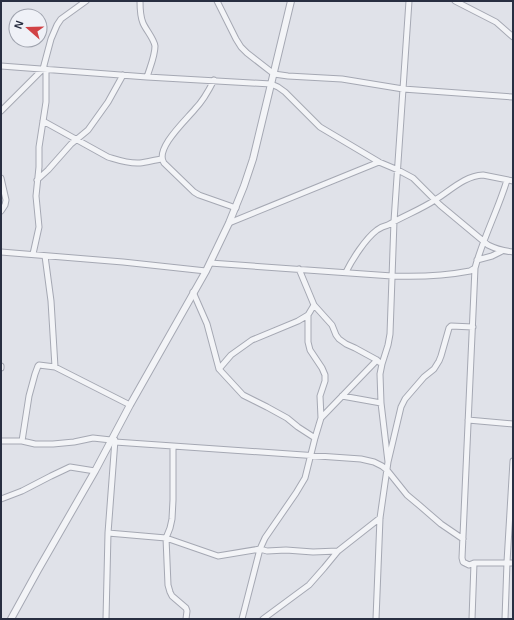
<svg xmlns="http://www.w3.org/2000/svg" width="514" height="620" font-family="Helvetica,sans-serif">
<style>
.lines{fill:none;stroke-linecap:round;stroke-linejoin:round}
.minor-casing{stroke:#a5a8b3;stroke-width:7}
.tertiary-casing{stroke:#a5a8b3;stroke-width:8}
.minor{stroke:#f3f4f7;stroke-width:5}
.tertiary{stroke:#f3f4f7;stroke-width:6}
</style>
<rect width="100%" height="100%" fill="#e0e2e9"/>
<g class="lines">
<defs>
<path id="minor" d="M 140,1 C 140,8 140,16 143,23 C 146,30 154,39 155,46 C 155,56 150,67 147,77
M 217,1 L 236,39 L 241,47 L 247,53 L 274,74 L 288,76 L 342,79 L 403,89 L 513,97
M 455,1 L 496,22 L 513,37
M 1,66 L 147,77 L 271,84 L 278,87 L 285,92 L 320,127 L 379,162 L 398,170 L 413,178 L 440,205 L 488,245 C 496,249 504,251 513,252
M 214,80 C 209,90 203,101 195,109 C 187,119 154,149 164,163 L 194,192 L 199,195 L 236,208
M 1,111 L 43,69 L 51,39 L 57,25 L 61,19 L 86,1
M 43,121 L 108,157 C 118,160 129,164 140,163 C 147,162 155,160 162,159
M 1,178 L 6,200 L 5,205 L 1,211
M 37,180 L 48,170 L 71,144 L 82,135 L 88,130 L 108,102 L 123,75
M 229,223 L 379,162
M 1,252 L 123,262 L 206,271
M 33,254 L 39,227 L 36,196 L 39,167 L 39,147 L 46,102 L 46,69
M 45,256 L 51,301 L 55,367
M 477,260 L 492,256 L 502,251
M 210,263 L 392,276 C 418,277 444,276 470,271 L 475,268 C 483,238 498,210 507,180
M 475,268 L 462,558 L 463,562 L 469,565 L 474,563 L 513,563
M 299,269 L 314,305 L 332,325 L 336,335 L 339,339 L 346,344 L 355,348 L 377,360 L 379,362
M 346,272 C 352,260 365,239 377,230 C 380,228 384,226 388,225 C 403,216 420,210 435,200 C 450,191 464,176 483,175 L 513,181
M 193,292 L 207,324 L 219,369 L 243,395 L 267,407 L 287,418 L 298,427 L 315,438
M 314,305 L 308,315 L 308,342 L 310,350 L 322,368 L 325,375 L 325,381 L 320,396 L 321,418
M 1,366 L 1,368
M 219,369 L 231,355 L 252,340 L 298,321 L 308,315
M 342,396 L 381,403
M 468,420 L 513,424
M 1,441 L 22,441 L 35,444 L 53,444 L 74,442 L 93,438 L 111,440
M 22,441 L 29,396 L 35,374 L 38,366 L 39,365 L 55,367 L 130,405
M 115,442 L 173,446 L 361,459 L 374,462 L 382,466 L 387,470 L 407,495 L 419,505 L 441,524 L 463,539
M 173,446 L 173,500 L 172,519 L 170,528 L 166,538 L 168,585 L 170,592 L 172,596 L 186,608 L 187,611 L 186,619
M 388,462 L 381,403 L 380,374 L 382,364 L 388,345 L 390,334 L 394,221 L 409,1
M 1,499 L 22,491 L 51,476 L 70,467 L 95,471
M 108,533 L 166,538 L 218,556 L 260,549 L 267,551 L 286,550 L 313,552 L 338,551
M 106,619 L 108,533 L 115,440
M 242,619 L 260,549 L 265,538 L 296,493 L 305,478 L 315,438 L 321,418 L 377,360
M 263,619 L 309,585 L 324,568 L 338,551 L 380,518
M 376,619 L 380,518 L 388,462 L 401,407 L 405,399 L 424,377 L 434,369 L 439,361 L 441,356 L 449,328 L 451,326 L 473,327
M 472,619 L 474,563
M 505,619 L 507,562 L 513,461"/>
<path id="tertiary" d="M 11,619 L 38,570 L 95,471 L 130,405 L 206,271 L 229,223 L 244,186 L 253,159 L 291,1"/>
</defs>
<use href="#minor" class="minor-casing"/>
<use href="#tertiary" class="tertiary-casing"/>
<use href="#minor" class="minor"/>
<use href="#tertiary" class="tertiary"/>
</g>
<rect width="514" height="620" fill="none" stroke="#282e41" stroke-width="4"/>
<g transform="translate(28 28) rotate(290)"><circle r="19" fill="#eff1f7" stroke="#9fa3ae"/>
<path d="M0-3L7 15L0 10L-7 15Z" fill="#d14245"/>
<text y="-6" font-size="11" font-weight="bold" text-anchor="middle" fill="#282e41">N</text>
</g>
</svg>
